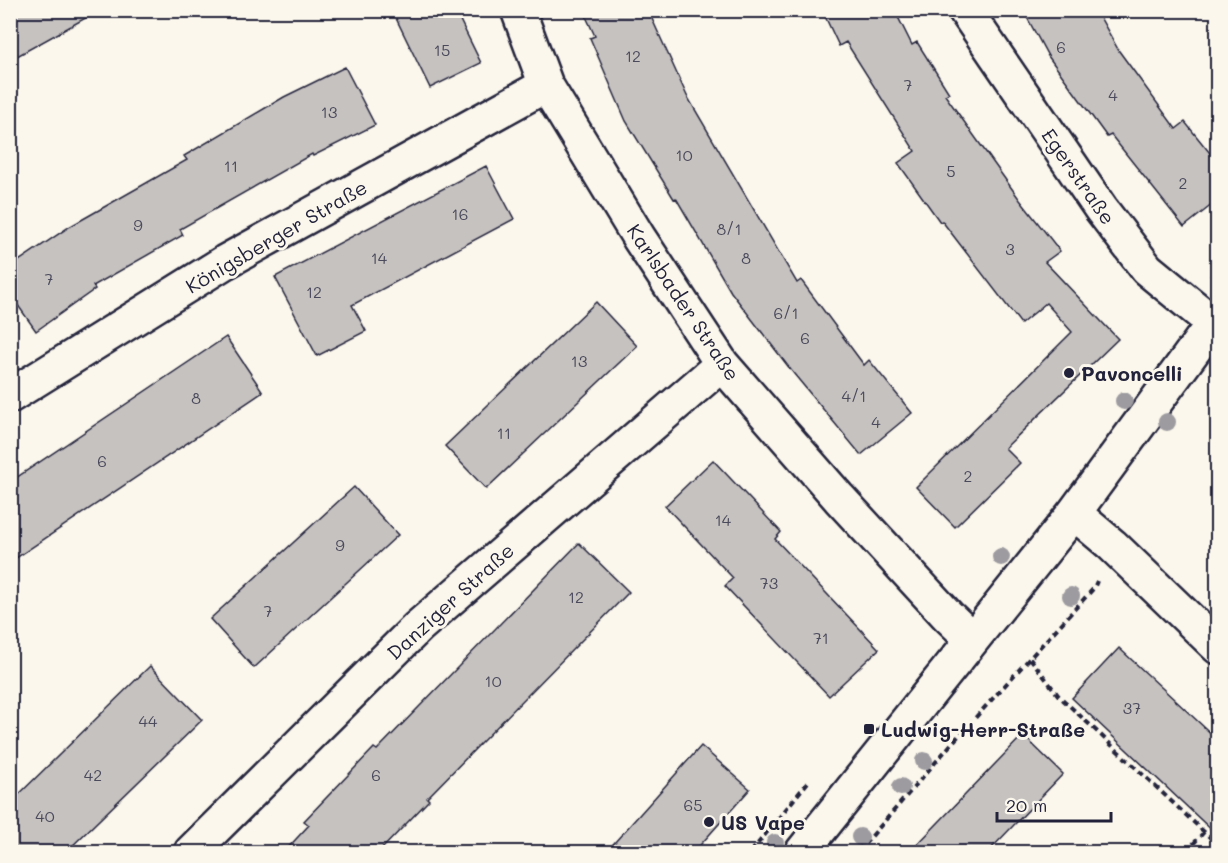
<svg xmlns="http://www.w3.org/2000/svg" width="1228" height="863" font-family="Mali,sans-serif">
<style>
.building{fill:#c6c2c0;stroke:#22223b;stroke-width:1.5}
.lines{fill:none;stroke-linecap:round;stroke-linejoin:round}
.minor-casing{stroke:#22223b;stroke-width:38}
.path{stroke:#22223b;stroke-width:4;stroke-dasharray:6 4.5;stroke-linecap:butt}
.minor{stroke:#fbf7ec;stroke-width:33}
.tree{fill:#9d9ba0}
.poi-dot{fill:#22223b;stroke:#fbf7ec;stroke-width:2}
.labels{text-anchor:middle;dominant-baseline:central;stroke-width:6;stroke-linejoin:round;paint-order:stroke}
.number-label{font-size:16px;fill:#4b4a5c}
.street-label{font-size:20px;fill:#22223b;stroke:#fbf7ec}
.poi-label{font-size:20px;font-weight:bold;fill:#22223b;stroke:#fbf7ec;text-anchor:start}
</style>
<rect width="100%" height="100%" fill="#fbf7ec"/>
<filter id="ink" filterUnits="userSpaceOnUse"><feTurbulence type="fractalNoise" baseFrequency=".0167" numOctaves="2"/><feDisplacementMap in="SourceGraphic" scale="12" xChannelSelector="R" yChannelSelector="G"/><feConvolveMatrix kernelMatrix="1 2 1 2 8 2 1 2 1" color-interpolation-filters="sRGB"/></filter>
<g filter="url(#ink)">
<path class="building" d="M 10,10 L 100,10 L 10,60 Z
M 392,10 L 455,10 L 481,63 L 430,88 Z
M 583,10 L 648,10 L 687,96 L 797,283 L 801,280 L 864,365 L 869,360 L 912,413 L 861,455 L 794,374 L 731,292 L 676,198 L 674,199 L 626,121 L 590,38 L 595,36 Z
M 822,10 L 912,10 L 898,17 L 912,45 L 917,42 L 949,93 L 945,95 L 1020,200 L 1060,251 L 1045,262 L 1118,339 L 1005,448 L 1020,463 L 955,527 L 916,487 L 1072,332 L 1046,303 L 1021,324 L 942,221 L 940,222 L 898,163 L 915,151 L 846,42 L 839,46 Z
M 1023,10 L 1096,10 L 1119,51 L 1176,129 L 1185,122 L 1218,163 L 1218,200 L 1184,227 L 1111,135 L 1107,137 L 1048,56 Z
M 345,67 L 375,125 L 313,156 L 312,154 L 180,229 L 183,235 L 93,286 L 95,289 L 36,331 L 10,294 L 10,267 L 69,227 L 187,160 L 184,156 L 284,97 Z
M 486,166 L 514,219 L 352,305 L 366,331 L 317,356 L 275,277 Z
M 596,302 L 637,346 L 486,489 L 445,446 Z
M 226,337 L 263,392 L 10,562 L 10,482 Z
M 713,460 L 781,532 L 775,539 L 879,649 L 829,696 L 725,586 L 733,578 L 665,506 Z
M 354,487 L 398,535 L 254,668 L 210,619 Z
M 579,543 L 629,592 L 427,798 L 429,800 L 379,852 L 284,852 L 309,825 L 304,821 L 374,748 L 377,750 Z
M 1119,648 L 1218,740 L 1218,836 L 1072,698 Z
M 150,666 L 202,720 L 66,852 L 10,852 L 10,803 Z
M 1023,735 L 1063,774 L 988,852 L 910,852 Z
M 701,746 L 750,789 L 694,852 L 606,852 Z"/>
<g class="lines">
<defs>
<path id="minor" d="M 518,10 L 546,85 L 639,238 L 722,364 L 839,498 L 948,616 L 972,639
M 965,10 L 1101,209 L 1147,269 L 1213,323
M 10,396 L 225,262 L 546,85
M 1074,513 L 1112,545 L 1218,647
M 191,852 L 418,627 L 722,364
M 802,852 L 1074,513 L 1218,317"/>
</defs>
<use href="#minor" class="minor-casing"/>
<path class="path" d="M 1211,277 L 1218,268
M 1030,658 L 1058,695 L 1218,845
M 751,852 L 808,782
M 858,852 L 953,742 L 1094,588 L 1097,581
M 1186,852 L 1204,832"/>
<use href="#minor" class="minor"/>
</g>
<g class="tree">
<circle cx="1124" cy="401" r="9"/>
<circle cx="1167" cy="422" r="9"/>
<circle cx="1001" cy="557" r="9"/>
<circle cx="1071" cy="596" r="9"/>
<circle cx="924" cy="761" r="9"/>
<circle cx="901" cy="787" r="9"/>
<circle cx="860" cy="837" r="9"/>
<circle cx="775" cy="843" r="9"/>
</g>
</g>
<g class="poi-dot">
<circle cx="1069" cy="373" r="6"/>
<rect x="863" y="723" width="12" height="12" rx="3"/>
<circle cx="709" cy="822" r="6"/>
</g>
<g class="labels">
<g class="number-label">
<text x="1061" y="46">6</text>
<text x="442" y="49">15</text>
<text x="633" y="55">12</text>
<text x="908" y="84">7</text>
<text x="1113" y="94">4</text>
<text x="329" y="111">13</text>
<text x="684" y="154">10</text>
<text x="231" y="165">11</text>
<text x="951" y="170">5</text>
<text x="1183" y="182">2</text>
<text x="460" y="213">16</text>
<text x="138" y="224">9</text>
<text x="729" y="228">8/1</text>
<text x="1010" y="248">3</text>
<text x="379" y="257">14</text>
<text x="746" y="257">8</text>
<text x="49" y="278">7</text>
<text x="314" y="291">12</text>
<text x="786" y="312">6/1</text>
<text x="805" y="337">6</text>
<text x="579" y="360">13</text>
<text x="854" y="395">4/1</text>
<text x="196" y="397">8</text>
<text x="876" y="421">4</text>
<text x="504" y="432">11</text>
<text x="102" y="460">6</text>
<text x="968" y="475">2</text>
<text x="723" y="519">14</text>
<text x="340" y="544">9</text>
<text x="769" y="582">73</text>
<text x="576" y="596">12</text>
<text x="268" y="610">7</text>
<text x="821" y="637">71</text>
<text x="493" y="680">10</text>
<text x="1132" y="707">37</text>
<text x="148" y="720">44</text>
<text x="93" y="774">42</text>
<text x="376" y="774">6</text>
<text x="693" y="804">65</text>
<text x="45" y="815">40</text>
</g>
<g class="street-label">
<text transform="translate(1079 176) rotate(55)">Egerstraße</text>
<text transform="translate(276 236) rotate(-30)">Königsberger Straße</text>
<text transform="translate(684 302) rotate(56)">Karlsbader Straße</text>
<text transform="translate(450 601) rotate(-42)">Danziger Straße</text>
</g>
<g class="poi-label">
<text x="1081" y="373">Pavoncelli</text>
<text x="881" y="729">Ludwig-Herr-Straße</text>
<text x="721" y="822">US Vape</text>
</g>
</g>
<rect width="1228" height="863" fill="none" stroke="#fbf7ec" stroke-width="36"/>
<rect x="18" y="18" width="1192" height="827" fill="none" stroke="#22223b" stroke-width="2" filter="url(#ink)"/>
<path d="M997 812v9h114v-9" fill="none" stroke="#22223b" stroke-width="3"/>
<text x="1006" y="812" font-size="18" fill="#22223b" stroke="#fbf7ec" stroke-width="4.5" paint-order="stroke">20 m</text>
</svg>
